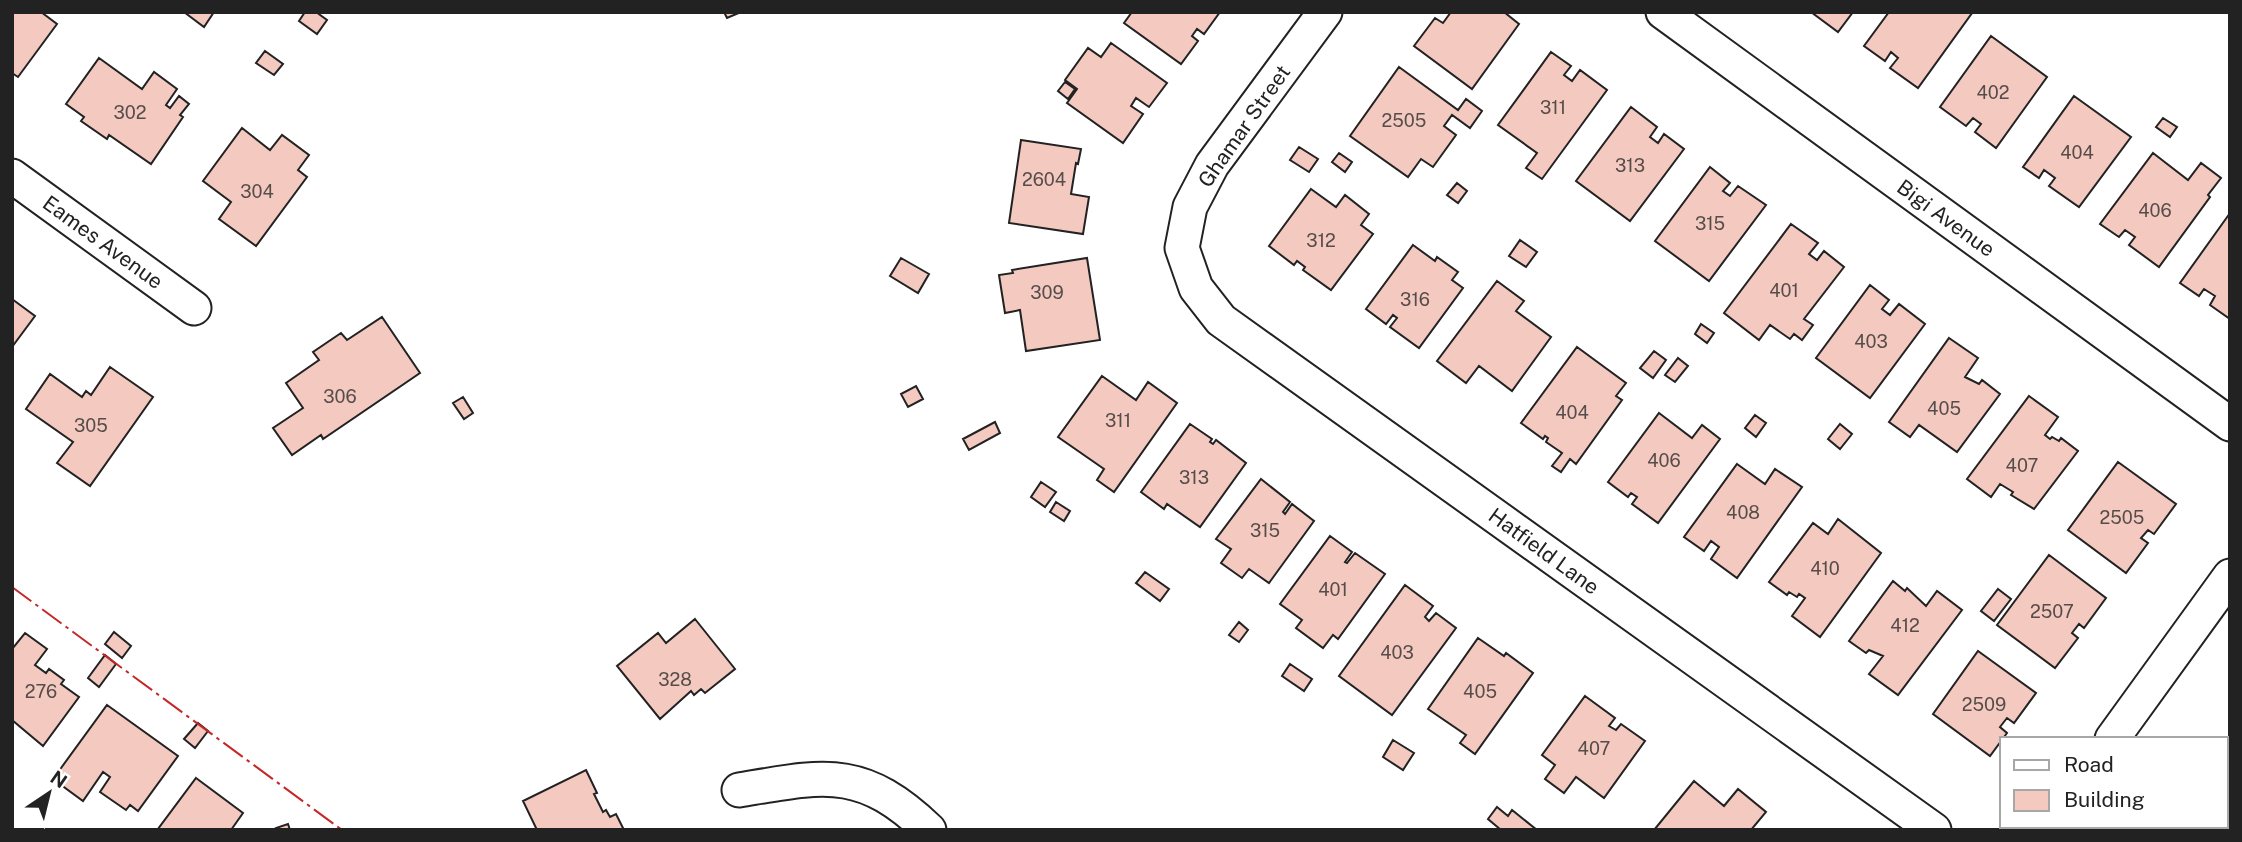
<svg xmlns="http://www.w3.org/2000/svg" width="2242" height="842" font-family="'Public Sans',sans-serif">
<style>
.building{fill:#f3c9c0;stroke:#222;stroke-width:2}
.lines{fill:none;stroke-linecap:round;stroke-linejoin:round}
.street-casing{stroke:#222;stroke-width:37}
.street{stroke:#fff;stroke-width:33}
.power{stroke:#c62828;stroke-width:2;stroke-dasharray:24 5 3.5 5;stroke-linecap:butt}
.labels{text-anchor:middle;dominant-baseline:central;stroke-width:5;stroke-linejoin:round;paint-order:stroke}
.number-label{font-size:18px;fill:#564c4a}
.street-label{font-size:21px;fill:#222;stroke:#fff}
</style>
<rect width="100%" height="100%" fill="#fff"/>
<path class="building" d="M 12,12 L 41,12 L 57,24 L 18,77 L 12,73 Z
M 184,12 L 214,12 L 204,27 Z
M 305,12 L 316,12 L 327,20 L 317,34 L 299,21 Z
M 724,12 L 741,12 L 727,18 Z
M 1132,12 L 1220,12 L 1204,34 L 1197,29 L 1192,36 L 1198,41 L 1181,64 L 1124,23 Z
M 1451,12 L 1504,12 L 1519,24 L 1472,89 L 1414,46 L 1435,18 L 1443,23 Z
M 1811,12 L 1853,12 L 1838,32 Z
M 1889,12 L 1970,12 L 1972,13 L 1918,88 L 1890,68 L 1898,58 L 1891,52 L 1885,61 L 1864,46 Z
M 1991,36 L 2047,77 L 1996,148 L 1975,132 L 1981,124 L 1973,118 L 1966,126 L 1940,107 Z
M 1111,43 L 1167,83 L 1149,107 L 1136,98 L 1131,106 L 1143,114 L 1123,143 L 1067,103 L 1077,89 L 1065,80 L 1088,48 L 1101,57 Z
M 265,51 L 283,64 L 274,75 L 256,63 Z
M 1551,52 L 1571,66 L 1564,75 L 1572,81 L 1580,70 L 1607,90 L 1542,179 L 1526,168 L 1537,153 L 1498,125 Z
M 99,58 L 142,89 L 154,72 L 177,89 L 166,105 L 170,108 L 179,96 L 189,104 L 180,115 L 183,117 L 151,164 L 109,135 L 107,139 L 81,121 L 84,117 L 66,104 Z
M 1399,67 L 1458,110 L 1466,99 L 1482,111 L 1470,128 L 1452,115 L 1444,126 L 1456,135 L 1433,167 L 1421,159 L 1408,177 L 1350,136 Z
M 1065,82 L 1075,89 L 1068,99 L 1058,91 Z
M 2074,96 L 2131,137 L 2079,207 L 2049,186 L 2055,178 L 2044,170 L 2039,178 L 2023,167 Z
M 1631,107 L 1657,127 L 1650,137 L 1658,143 L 1664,134 L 1684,149 L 1630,221 L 1576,181 Z
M 2163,118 L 2177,127 L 2170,137 L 2156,127 Z
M 242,128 L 270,150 L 282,135 L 309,155 L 298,170 L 307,177 L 256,246 L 219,219 L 231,202 L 203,181 Z
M 1021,140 L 1081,149 L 1078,164 L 1076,163 L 1071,194 L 1089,197 L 1083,234 L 1009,223 Z
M 1299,147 L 1318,159 L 1309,172 L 1290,160 Z
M 1339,153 L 1352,162 L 1345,172 L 1332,162 Z
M 2153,153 L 2188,180 L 2201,163 L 2221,178 L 2208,195 L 2210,197 L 2159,267 L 2129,245 L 2135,237 L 2125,230 L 2119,237 L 2100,224 Z
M 1710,167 L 1730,183 L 1723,191 L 1730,196 L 1738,186 L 1766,205 L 1709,281 L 1655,241 Z
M 1457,183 L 1467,191 L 1458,203 L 1447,195 Z
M 1311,189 L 1336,207 L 1345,195 L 1369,214 L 1361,225 L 1373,234 L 1331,290 L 1303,270 L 1305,267 L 1297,261 L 1294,265 L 1269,246 Z
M 2230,213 L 2230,319 L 2210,305 L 2215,296 L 2204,289 L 2199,296 L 2180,283 Z
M 1791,224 L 1818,243 L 1809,254 L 1817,260 L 1824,251 L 1844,267 L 1804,319 L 1813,325 L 1802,340 L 1794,334 L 1790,339 L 1770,325 L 1759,340 L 1724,313 Z
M 1520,240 L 1537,252 L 1526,267 L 1509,256 Z
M 1413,245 L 1435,261 L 1437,257 L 1458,272 L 1452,280 L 1463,288 L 1419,348 L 1390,327 L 1397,318 L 1393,315 L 1386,324 L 1366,309 Z
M 901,258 L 929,274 L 918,293 L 890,276 Z
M 1087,258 L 1100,340 L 1026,351 L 1020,310 L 1005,313 L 999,275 L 1013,273 L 1012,270 Z
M 1497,281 L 1524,301 L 1516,311 L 1551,337 L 1512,391 L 1479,366 L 1466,383 L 1437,361 Z
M 1870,285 L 1889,300 L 1882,309 L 1890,315 L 1899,304 L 1925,324 L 1870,398 L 1816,358 Z
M 12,299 L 35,316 L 12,347 Z
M 382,317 L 420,373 L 323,439 L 321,435 L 292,455 L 273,428 L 303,408 L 286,383 L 319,360 L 313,352 L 341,333 L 347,340 Z
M 1701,324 L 1714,333 L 1707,343 L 1695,334 Z
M 1949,338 L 1978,358 L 1965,377 L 1979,384 L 1982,380 L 2000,394 L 1957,452 L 1919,425 L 1910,437 L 1889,422 Z
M 1577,347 L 1626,383 L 1616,396 L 1622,400 L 1576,464 L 1570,459 L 1561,472 L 1552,466 L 1562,453 L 1546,442 L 1548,438 L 1545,436 L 1543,439 L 1521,423 Z
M 1654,351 L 1666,360 L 1653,378 L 1640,368 Z
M 1678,358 L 1688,366 L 1675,382 L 1665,375 Z
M 110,367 L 153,397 L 90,486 L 57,463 L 73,442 L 26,409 L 50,374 L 82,397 L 86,391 L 91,395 Z
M 1102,376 L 1136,400 L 1148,382 L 1177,403 L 1114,492 L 1097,480 L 1104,469 L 1058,437 Z
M 916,386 L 923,399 L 908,407 L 901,394 Z
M 2029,396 L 2058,417 L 2045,435 L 2050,439 L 2052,437 L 2059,441 L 2061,438 L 2078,451 L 2034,509 L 2011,495 L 2013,492 L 2000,484 L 1991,497 L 1967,479 Z
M 463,397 L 473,413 L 464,419 L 453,403 Z
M 1659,413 L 1692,438 L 1702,425 L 1720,439 L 1658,523 L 1632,504 L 1637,497 L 1631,493 L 1628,497 L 1608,482 Z
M 1755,415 L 1766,423 L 1756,437 L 1745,428 Z
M 995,422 L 1000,433 L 969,450 L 963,439 Z
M 1190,424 L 1212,439 L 1210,442 L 1213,444 L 1216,440 L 1246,463 L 1200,527 L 1167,504 L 1164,509 L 1141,492 Z
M 1840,424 L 1852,434 L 1840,449 L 1828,439 Z
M 2118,462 L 2176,504 L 2154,534 L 2148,530 L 2141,538 L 2148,543 L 2126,573 L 2068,530 Z
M 1737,464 L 1765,484 L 1775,469 L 1802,487 L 1737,578 L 1711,559 L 1719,547 L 1711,541 L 1704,551 L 1684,537 Z
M 1261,479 L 1290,502 L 1283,512 L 1285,514 L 1292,504 L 1314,521 L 1269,583 L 1249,569 L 1242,578 L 1221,563 L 1231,549 L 1216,539 Z
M 1041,482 L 1056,492 L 1045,507 L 1031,497 Z
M 1056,502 L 1070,511 L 1064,521 L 1050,512 Z
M 1838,519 L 1881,553 L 1820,637 L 1792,616 L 1805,598 L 1799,594 L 1797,597 L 1789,592 L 1787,595 L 1769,582 L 1813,523 L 1828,534 Z
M 1330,536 L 1352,552 L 1345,562 L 1347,563 L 1355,553 L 1385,574 L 1338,639 L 1333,635 L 1323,648 L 1296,628 L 1302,620 L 1280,604 Z
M 2049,555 L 2106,598 L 2084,628 L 2079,624 L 2072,633 L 2078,638 L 2055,668 L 1997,625 Z
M 1145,572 L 1169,589 L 1160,601 L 1136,583 Z
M 1893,581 L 1905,591 L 1907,588 L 1926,606 L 1937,591 L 1962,610 L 1898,695 L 1869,674 L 1883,656 L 1869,650 L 1866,653 L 1849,641 Z
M 1405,585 L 1433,606 L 1425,617 L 1429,621 L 1436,613 L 1456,628 L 1392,715 L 1339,676 Z
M 1998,589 L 2011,599 L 1994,621 L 1981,611 Z
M 695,619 L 735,669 L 705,693 L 701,689 L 694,695 L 691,691 L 660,719 L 617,666 L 658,633 L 666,643 Z
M 1239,622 L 1248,630 L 1239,642 L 1229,635 Z
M 114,632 L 131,646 L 122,658 L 105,644 Z
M 25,633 L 47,649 L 35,665 L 46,673 L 49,669 L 64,680 L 61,684 L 79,697 L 43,746 L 12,720 L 12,649 Z
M 1478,638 L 1504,656 L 1506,653 L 1533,673 L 1475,754 L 1460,743 L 1466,735 L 1428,709 Z
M 1978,651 L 2036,693 L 2014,723 L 2007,718 L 2000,727 L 2007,733 L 1990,756 L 1933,714 Z
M 105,655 L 116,664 L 99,687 L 88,678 Z
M 1290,664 L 1312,679 L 1304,691 L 1282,676 Z
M 1585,696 L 1615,718 L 1609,726 L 1616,730 L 1621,724 L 1645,741 L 1604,798 L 1576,777 L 1564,793 L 1545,779 L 1555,765 L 1542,755 Z
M 107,705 L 178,756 L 138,811 L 130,805 L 126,810 L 100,792 L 110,777 L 103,772 L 83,801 L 53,779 Z
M 198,723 L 208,731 L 195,748 L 184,739 Z
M 1393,740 L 1414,753 L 1403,770 L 1383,757 Z
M 2230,764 L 2230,827 L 2226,825 L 2226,769 Z
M 586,770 L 597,793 L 594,794 L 603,812 L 606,810 L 610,817 L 616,814 L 624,830 L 537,830 L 523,801 Z
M 196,778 L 243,813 L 231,830 L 160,830 L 158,829 Z
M 1694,781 L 1724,806 L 1738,789 L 1766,812 L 1751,830 L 1654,830 Z
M 1497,807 L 1508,816 L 1512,810 L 1537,830 L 1501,830 L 1488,819 Z
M 288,824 L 290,830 L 277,830 L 276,828 Z
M 2164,826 L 2184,826 L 2188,830 L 2161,830 Z"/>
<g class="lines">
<defs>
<path id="street" d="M 1325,12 L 1212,165 L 1190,207 L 1182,248 L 1196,288 L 1221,320 L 1934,830
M 1663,12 L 2230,424
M 12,176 L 194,308
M 2112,739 L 2230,576
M 739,790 C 824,776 861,765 929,830
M 2047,830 L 2049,826"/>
</defs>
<use href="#street" class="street-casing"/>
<use href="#street" class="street"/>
<path class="power" d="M 12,587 L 342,830"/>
</g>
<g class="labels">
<g class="number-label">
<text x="1993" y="92">402</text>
<text x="1553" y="107">311</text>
<text x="130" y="112">302</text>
<text x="1404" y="120">2505</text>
<text x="2077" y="152">404</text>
<text x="1630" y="165">313</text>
<text x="1044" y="179">2604</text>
<text x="257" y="191">304</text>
<text x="2155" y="210">406</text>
<text x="1710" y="223">315</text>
<text x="1321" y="240">312</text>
<text x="1784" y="290">401</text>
<text x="1047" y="292">309</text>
<text x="1415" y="299">316</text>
<text x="1871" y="341">403</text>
<text x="340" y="396">306</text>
<text x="1944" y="408">405</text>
<text x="1572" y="412">404</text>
<text x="1118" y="420">311</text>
<text x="91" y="425">305</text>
<text x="1664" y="460">406</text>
<text x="2022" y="465">407</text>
<text x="1194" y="477">313</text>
<text x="1743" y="512">408</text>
<text x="2122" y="517">2505</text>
<text x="1265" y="530">315</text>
<text x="1825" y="568">410</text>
<text x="1333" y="589">401</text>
<text x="2052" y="611">2507</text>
<text x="1905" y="625">412</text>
<text x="1397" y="652">403</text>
<text x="675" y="679">328</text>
<text x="41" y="691">276</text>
<text x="1480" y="691">405</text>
<text x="1984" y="704">2509</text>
<text x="1594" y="748">407</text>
</g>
<g class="street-label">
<text transform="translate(1244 126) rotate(-55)">Ghamar Street</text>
<text transform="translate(1946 218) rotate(36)">Bigi Avenue</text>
<text transform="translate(103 242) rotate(36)">Eames Avenue</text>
<text transform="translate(1544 551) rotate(36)">Hatfield Lane</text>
</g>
</g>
<rect width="2242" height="842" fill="none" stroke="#222222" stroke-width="28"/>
<rect x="2000" y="737" width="228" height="91" fill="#ffffff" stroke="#a7a7a7" stroke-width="2"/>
<rect x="2014" y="760" width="35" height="10" fill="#ffffff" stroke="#a7a7a7" stroke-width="2"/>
<text x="2064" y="772" font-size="21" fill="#222222">Road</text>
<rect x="2014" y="790" width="35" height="21" fill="#f3c9c0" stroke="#a7a7a7" stroke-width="2"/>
<text x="2064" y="807" font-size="21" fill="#222222">Building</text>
<g transform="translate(49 793) rotate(35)" stroke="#ffffff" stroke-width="5" paint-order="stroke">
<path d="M0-5L12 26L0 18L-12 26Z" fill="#222222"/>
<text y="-10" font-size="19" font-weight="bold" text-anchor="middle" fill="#222222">N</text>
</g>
</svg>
